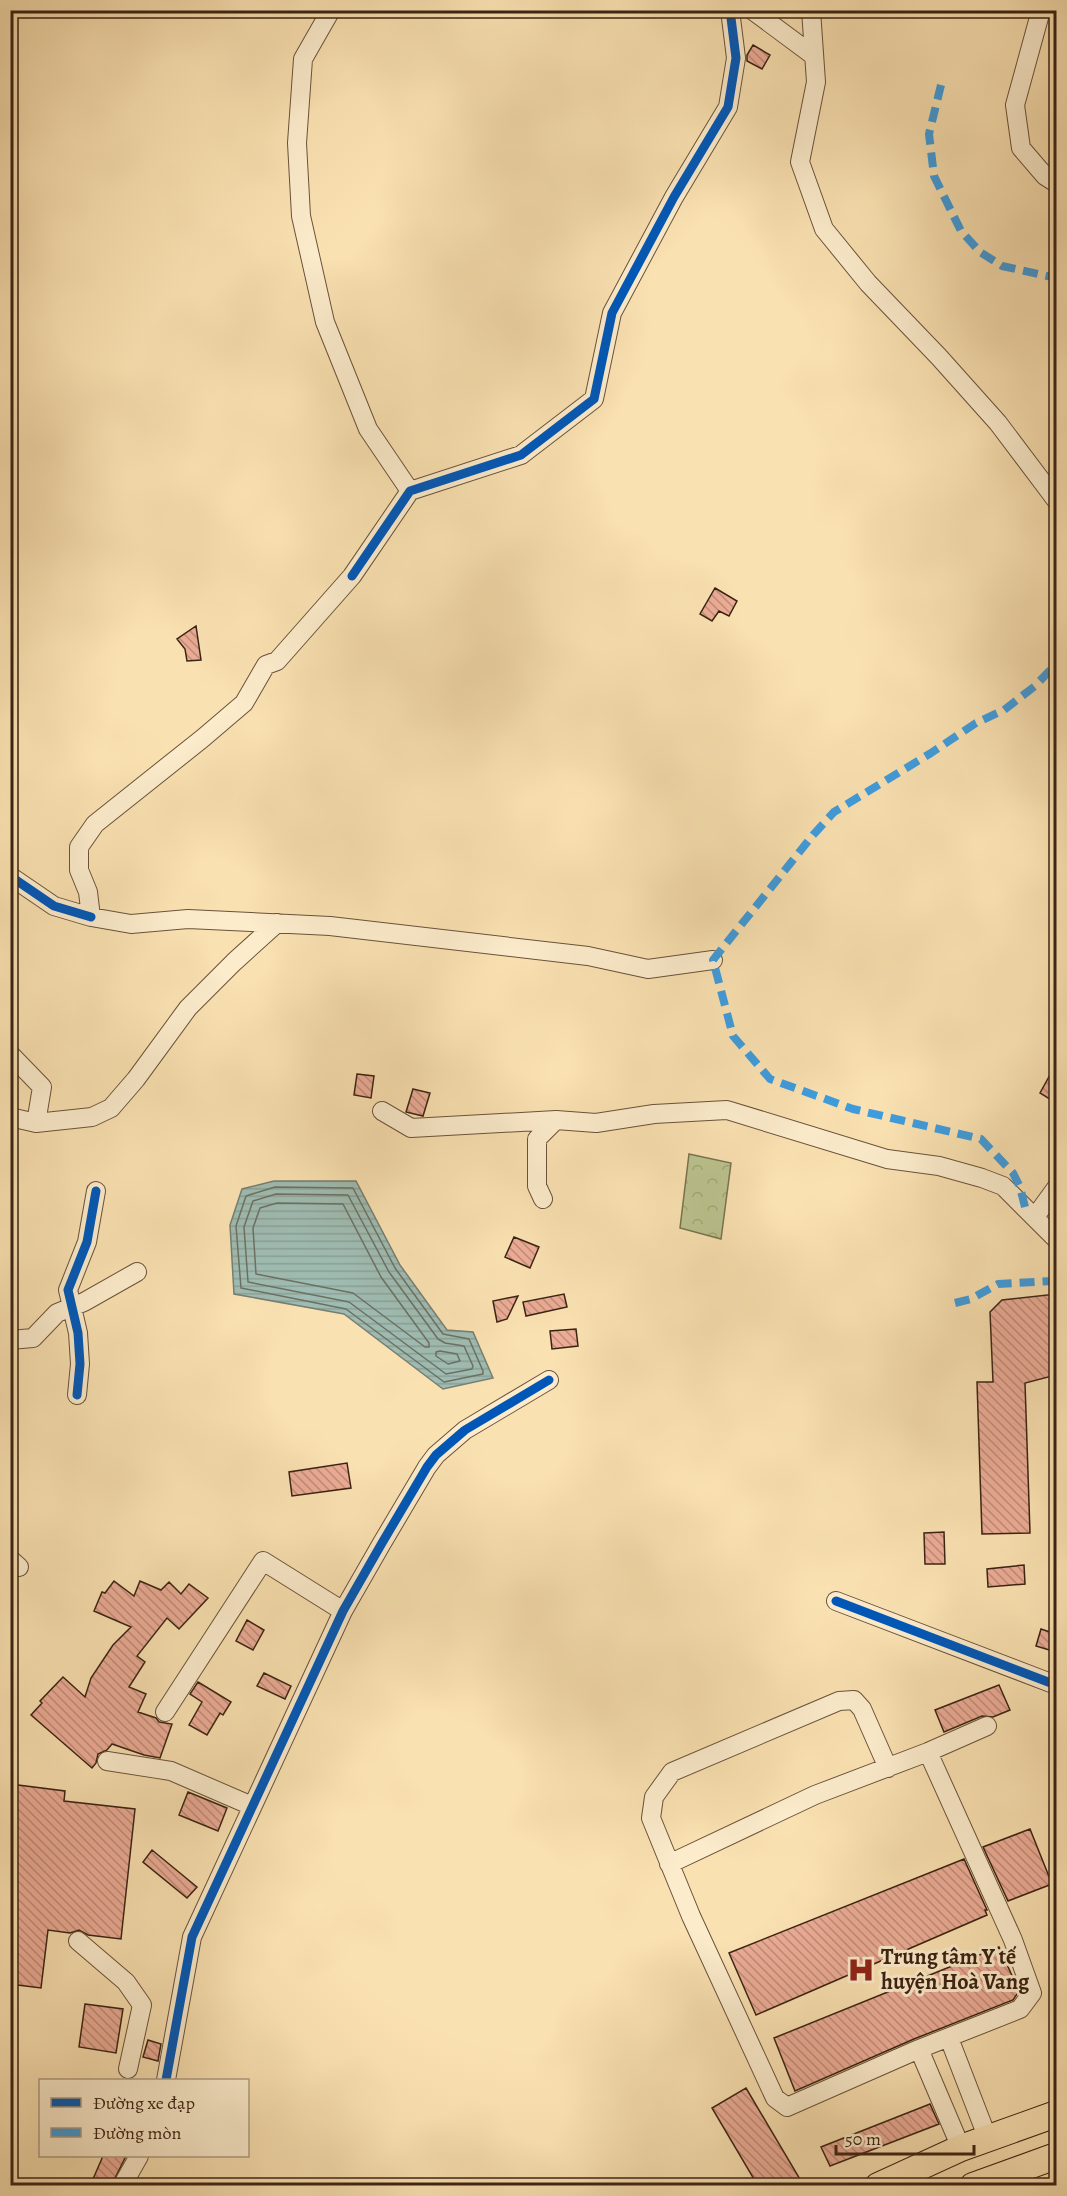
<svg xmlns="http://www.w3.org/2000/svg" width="1067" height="2196" font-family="Alegreya,serif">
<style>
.forest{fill:url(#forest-crowns);stroke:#7a7350;stroke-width:1.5}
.water{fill:url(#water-rules);stroke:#777f72;stroke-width:1.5}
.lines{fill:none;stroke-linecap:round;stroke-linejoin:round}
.shore{stroke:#6c7062;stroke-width:1.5}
.building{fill:url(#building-back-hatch);stroke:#3a2313;stroke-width:1.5}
.minor-casing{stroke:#6a523a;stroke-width:20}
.highway-casing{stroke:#3a2313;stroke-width:28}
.minor{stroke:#fceccc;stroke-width:18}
.highway{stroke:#fae1b1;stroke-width:26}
.quiet{stroke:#3e9cde;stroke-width:8;stroke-dasharray:15 8;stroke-linecap:butt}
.cycleway-casing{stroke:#fceccc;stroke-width:13}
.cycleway{stroke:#0057b8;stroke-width:9}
.labels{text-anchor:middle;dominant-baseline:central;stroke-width:6;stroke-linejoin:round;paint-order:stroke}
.poi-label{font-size:22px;font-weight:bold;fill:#3a2313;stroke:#fceccc;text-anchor:start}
</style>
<defs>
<pattern id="forest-crowns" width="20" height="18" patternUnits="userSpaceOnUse" patternTransform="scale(1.5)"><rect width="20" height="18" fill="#bbc38e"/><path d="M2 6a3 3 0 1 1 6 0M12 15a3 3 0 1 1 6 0" fill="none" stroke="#a2a77a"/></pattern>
<pattern id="water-rules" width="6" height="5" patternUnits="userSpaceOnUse" patternTransform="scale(1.5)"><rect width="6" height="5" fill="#9fbcb2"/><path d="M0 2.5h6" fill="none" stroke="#8aa198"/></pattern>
<pattern id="building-back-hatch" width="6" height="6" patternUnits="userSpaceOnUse" patternTransform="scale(1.5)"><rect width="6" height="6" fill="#ecac96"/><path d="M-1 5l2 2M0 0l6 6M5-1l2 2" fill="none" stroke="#c08c79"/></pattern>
</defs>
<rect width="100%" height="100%" fill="#fae1b1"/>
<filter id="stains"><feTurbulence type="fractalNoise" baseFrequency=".00333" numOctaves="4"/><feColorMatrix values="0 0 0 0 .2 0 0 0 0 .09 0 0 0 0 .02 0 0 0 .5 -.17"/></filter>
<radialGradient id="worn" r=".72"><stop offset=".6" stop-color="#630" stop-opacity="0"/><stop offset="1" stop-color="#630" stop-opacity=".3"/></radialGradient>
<path class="forest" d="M 689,1154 L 731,1163 L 721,1239 L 680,1228 Z"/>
<path class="water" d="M 274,1181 L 356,1181 L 400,1265 L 447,1330 L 473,1332 L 493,1378 L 443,1389 L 344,1314 L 234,1294 L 230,1225 L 242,1189 Z"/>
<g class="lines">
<path class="shore" d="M 275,1187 L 353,1188 L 395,1268 L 443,1334 L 469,1339 L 483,1371 L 483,1374 L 444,1382 L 346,1309 L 241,1288 L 236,1226 L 246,1196 Z
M 276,1194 L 348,1195 L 389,1272 L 438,1339 L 445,1343 L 464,1346 L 473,1366 L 472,1369 L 446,1374 L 349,1302 L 248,1282 L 244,1227 L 253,1201 Z
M 277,1203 L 343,1204 L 381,1277 L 429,1343 L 429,1347 L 425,1347 L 353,1293 L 256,1274 L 253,1228 L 260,1208 Z
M 440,1351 L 457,1354 L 460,1361 L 448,1364 L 436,1356 L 436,1352 Z"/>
</g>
<path class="building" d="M 753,45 L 770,55 L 762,69 L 747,61 L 747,55 Z
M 715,588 L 737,601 L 729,616 L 719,611 L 712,621 L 700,614 Z
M 196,626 L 201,660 L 187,661 L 185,649 L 177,639 Z
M 1056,1064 L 1056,1103 L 1040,1093 Z
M 357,1074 L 374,1076 L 371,1098 L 354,1095 Z
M 413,1089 L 430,1093 L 423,1116 L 406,1112 Z
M 514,1237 L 539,1247 L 530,1268 L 505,1257 Z
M 564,1294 L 567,1307 L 526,1316 L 523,1302 Z
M 1056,1294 L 1056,1375 L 1025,1383 L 1030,1533 L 982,1534 L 977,1382 L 993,1382 L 990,1312 L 1002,1300 Z
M 518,1296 L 507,1319 L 497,1322 L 493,1301 Z
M 576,1329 L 578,1346 L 552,1349 L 550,1331 Z
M 347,1463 L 351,1488 L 292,1496 L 289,1472 Z
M 944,1532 L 945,1564 L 925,1564 L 924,1533 Z
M 1024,1565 L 1025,1584 L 988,1587 L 987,1569 Z
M 114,1581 L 134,1596 L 140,1581 L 161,1590 L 169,1582 L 181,1594 L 189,1584 L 208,1598 L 179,1629 L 167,1618 L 137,1656 L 145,1662 L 129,1687 L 146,1694 L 138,1712 L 156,1718 L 159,1722 L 172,1724 L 160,1758 L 144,1755 L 112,1744 L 107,1750 L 98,1754 L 96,1763 L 92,1768 L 31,1715 L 42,1703 L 40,1701 L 63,1677 L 85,1697 L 91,1678 L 113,1645 L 131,1627 L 94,1611 L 102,1592 L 105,1593 Z
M 247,1620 L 264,1630 L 253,1650 L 236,1641 Z
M 1041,1629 L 1056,1634 L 1056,1652 L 1036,1646 Z
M 264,1673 L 291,1686 L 285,1699 L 257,1686 Z
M 198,1682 L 231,1702 L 223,1715 L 220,1713 L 207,1735 L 189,1725 L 202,1702 L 190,1694 Z
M 999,1685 L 1010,1710 L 993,1717 L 982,1716 L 944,1732 L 935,1710 Z
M 10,1784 L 65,1791 L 64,1801 L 135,1809 L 121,1939 L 88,1935 L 79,1930 L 70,1933 L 48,1930 L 41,1988 L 10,1984 Z
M 188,1792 L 227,1808 L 218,1831 L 179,1815 Z
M 1030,1829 L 1052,1884 L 1008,1901 L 983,1847 Z
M 152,1850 L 197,1887 L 187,1898 L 143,1862 Z
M 964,1859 L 987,1910 L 985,1910 L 987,1915 L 756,2015 L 729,1953 Z
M 999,1947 L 1019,1991 L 1013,2000 L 914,2039 L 795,2091 L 774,2038 Z
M 85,2004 L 123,2009 L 116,2053 L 79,2047 Z
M 148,2040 L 161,2044 L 158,2061 L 143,2057 Z
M 746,2088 L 804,2186 L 758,2186 L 712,2108 Z
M 930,2104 L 939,2124 L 830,2166 L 821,2147 Z
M 103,2156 L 126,2156 L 111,2186 L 90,2186 Z"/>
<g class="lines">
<defs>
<path id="minor" d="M 331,10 L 303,59 L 297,143 L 301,216 L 325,322 L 368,429 L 410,491
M 752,10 L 814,56
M 811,10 L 816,82 L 800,162 L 824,229 L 868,283 L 939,357 L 998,423 L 1056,500
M 1041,10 L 1015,105 L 1021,148 L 1045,176 L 1056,183
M 10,876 L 54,906 L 91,917 L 131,924 L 188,919 L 330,926 L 588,956 L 648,969 L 713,960
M 91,917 L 88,892 L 79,870 L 79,847 L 95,824 L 203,738 L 244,703 L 266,665 L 277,661 L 352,576 L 410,491 L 521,455 L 594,399 L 612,313 L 674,197 L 728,107 L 736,58 L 730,10
M 10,1054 L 42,1087 L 36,1123
M 382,1111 L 411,1128 L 556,1120 L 596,1123 L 654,1114 L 727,1110 L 887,1159 L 939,1166 L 982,1178 L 1003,1186 L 1056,1239
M 10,1117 L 36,1123 L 92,1117 L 111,1108 L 136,1079 L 188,1008 L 234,962 L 277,923
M 543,1199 L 537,1186 L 537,1139 L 556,1120
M 1035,1217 L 1056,1188
M 10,1340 L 33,1338 L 57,1313 L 84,1302 L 137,1272
M 77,1395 L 80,1364 L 78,1333 L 68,1290 L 87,1242 L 96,1191
M 10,1559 L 19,1567
M 836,1601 L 1056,1685
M 165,1712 L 263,1561 L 343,1611
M 107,1761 L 171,1771 L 252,1806
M 888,1768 L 862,1709 L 854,1700 L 839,1701 L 672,1772 L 654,1797 L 651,1818 L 691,1916 L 775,2098 L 787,2107 L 919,2049 L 1020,2009 L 1032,1993 L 1013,1940 L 928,1752
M 669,1864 L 815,1795 L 928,1752 L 987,1726
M 78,1941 L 126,1982 L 142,2005 L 128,2069
M 949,2038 L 988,2139
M 919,2049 L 961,2148
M 166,2080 L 192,1937 L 343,1611 L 382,1543 L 427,1467 L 436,1455 L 465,1430 L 549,1380
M 122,2186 L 139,2156"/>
<path id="highway" d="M 878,2186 L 961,2148 L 1056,2114
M 973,2186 L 1056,2156"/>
</defs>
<use href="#minor" class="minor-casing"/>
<use href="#highway" class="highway-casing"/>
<use href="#minor" class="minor"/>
<use href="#highway" class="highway"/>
<path class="quiet" d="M 941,85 L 929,134 L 934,176 L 961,231 L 980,252 L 1002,266 L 1056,278
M 1025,1207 L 1020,1187 L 1013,1173 L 981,1139 L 853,1109 L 770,1079 L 733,1036 L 713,960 L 813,835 L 834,812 L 931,753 L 976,723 L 1004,710 L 1035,686 L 1056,664
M 955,1303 L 971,1299 L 998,1284 L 1053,1281 L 1056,1278"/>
<defs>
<path id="cycleway" d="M 352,576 L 410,491 L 521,455 L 594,399 L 612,313 L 674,197 L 728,107 L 736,58 L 730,10
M 10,876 L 54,906 L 91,917
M 77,1395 L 80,1364 L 78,1333 L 68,1290 L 87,1242 L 96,1191
M 836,1601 L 1056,1685
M 166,2080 L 192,1937 L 343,1611 L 382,1543 L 427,1467 L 436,1455 L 465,1430 L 549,1380"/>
</defs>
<use href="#cycleway" class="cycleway-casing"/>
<use href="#cycleway" class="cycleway"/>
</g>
<defs>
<symbol id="hospital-bare" viewBox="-9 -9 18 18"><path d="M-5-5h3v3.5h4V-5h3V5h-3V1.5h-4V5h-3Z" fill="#8f2418" stroke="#fceccc" stroke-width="2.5" paint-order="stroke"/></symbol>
</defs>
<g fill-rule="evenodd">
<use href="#hospital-bare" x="842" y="1951" width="38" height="38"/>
</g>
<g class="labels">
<g class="poi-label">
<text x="881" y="1957">Trung tâm Y tế<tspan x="881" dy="25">huyện Hoà Vang</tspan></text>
</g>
</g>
<rect width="1067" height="2196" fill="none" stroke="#fae1b1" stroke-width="36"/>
<rect x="12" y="12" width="1043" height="2172" fill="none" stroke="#3a2313" stroke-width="3"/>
<rect x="18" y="18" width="1031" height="2160" fill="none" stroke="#3a2313" stroke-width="1.5"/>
<rect x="39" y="2079" width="210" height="78" fill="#fceccc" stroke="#ae9c82" stroke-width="1.5"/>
<rect x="51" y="2098" width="30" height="9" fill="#0057b8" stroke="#ae9c82" stroke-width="1.5"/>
<text x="93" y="2109" font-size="18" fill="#3a2313">Đường xe đạp</text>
<rect x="51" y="2128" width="30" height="9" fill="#3e9cde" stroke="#ae9c82" stroke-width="1.5"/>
<text x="93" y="2139" font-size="18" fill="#3a2313">Đường mòn</text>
<path d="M836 2145v9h138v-9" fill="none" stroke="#3a2313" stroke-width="3"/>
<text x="845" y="2145" font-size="18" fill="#3a2313" stroke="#fceccc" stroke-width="4.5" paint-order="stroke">50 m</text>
<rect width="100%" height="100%" filter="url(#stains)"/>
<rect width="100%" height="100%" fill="url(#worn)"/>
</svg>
